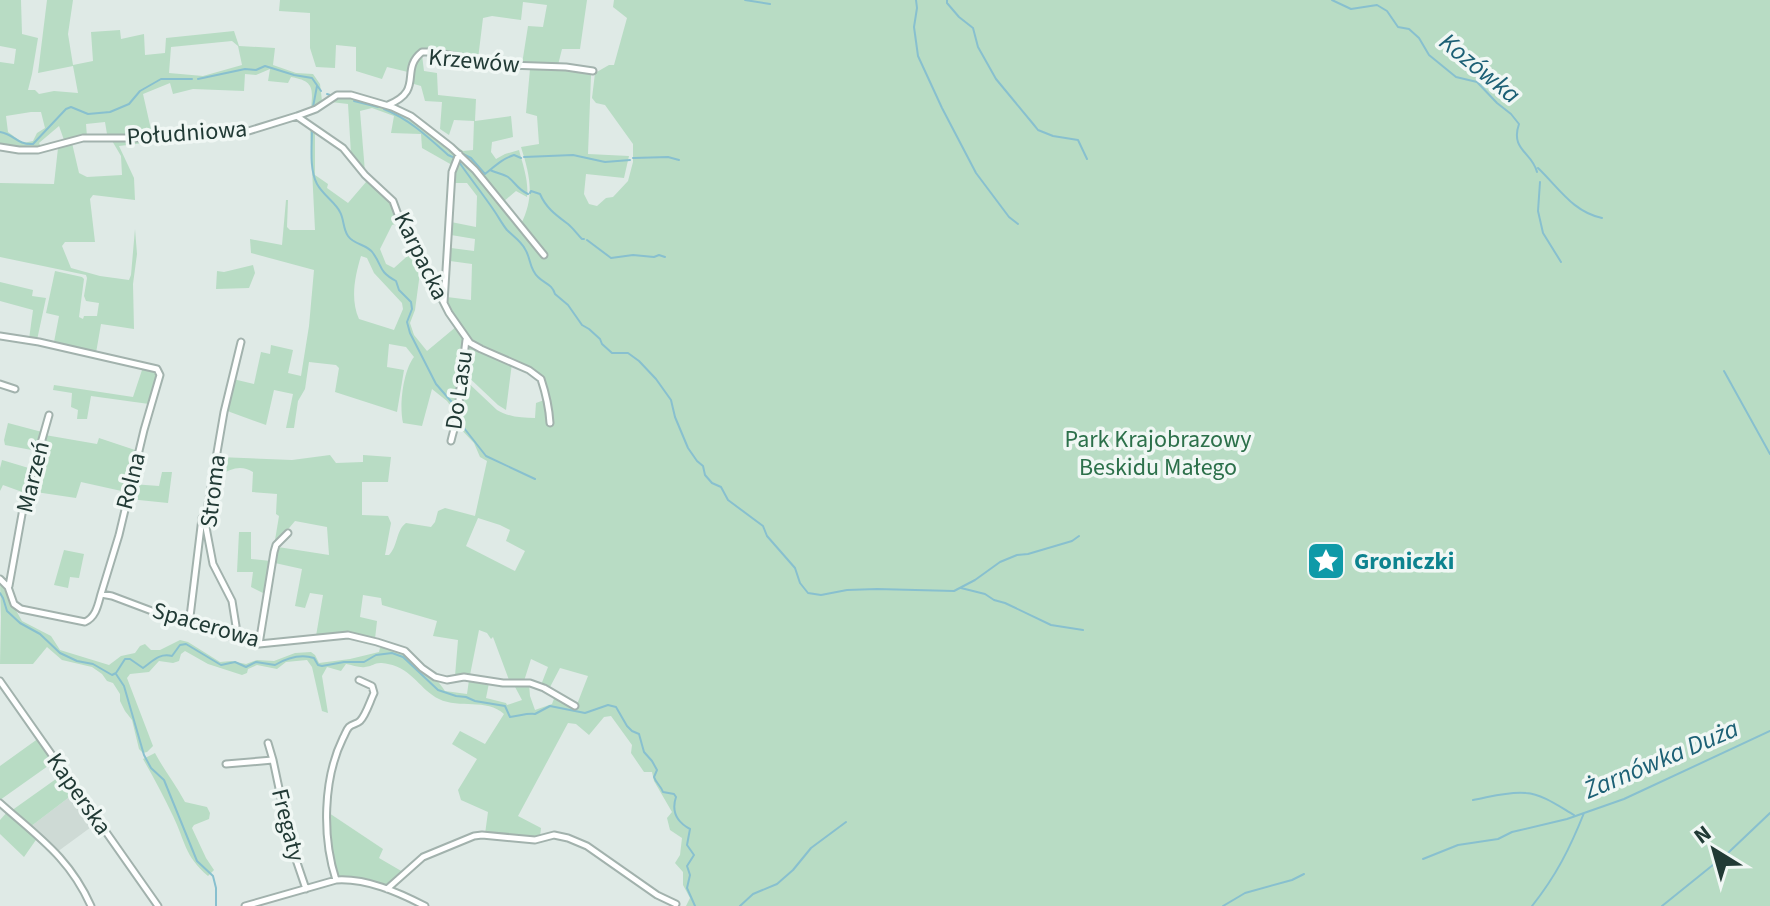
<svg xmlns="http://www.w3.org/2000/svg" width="1770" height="906" font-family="'Source Sans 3',sans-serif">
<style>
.built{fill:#cedad5}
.green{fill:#b8dcc4;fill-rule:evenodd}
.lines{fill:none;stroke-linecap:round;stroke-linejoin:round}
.stream{stroke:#88c0cf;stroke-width:2}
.minor-casing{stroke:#a2b2ad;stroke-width:9}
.minor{stroke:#fff;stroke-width:5}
.labels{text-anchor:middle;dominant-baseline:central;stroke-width:7;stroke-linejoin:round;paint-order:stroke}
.street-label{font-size:24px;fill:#213a35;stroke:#f0f7f4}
.park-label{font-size:24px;fill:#2c704a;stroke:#f0f7f4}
.culture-label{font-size:24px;font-weight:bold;fill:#0d838f;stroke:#f0f7f4;text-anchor:start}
.water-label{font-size:26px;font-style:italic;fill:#1c6075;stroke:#f0f7f4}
</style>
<rect width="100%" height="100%" fill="#dfeae6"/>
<path class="built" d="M 76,792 L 98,822 L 57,852 L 30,827 Z"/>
<path class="green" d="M 0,0 L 21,0 L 22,34 L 38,38 L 32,74 L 28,90 L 35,90 L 39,94 L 54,91 L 78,93 L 73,66 L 38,73 L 47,0 L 73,0 L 68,34 L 73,65 L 93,61 L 91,32 L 120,30 L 121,39 L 144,34 L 145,55 L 165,53 L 166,38 L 234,31 L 239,46 L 275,48 L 273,65 L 296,73 L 313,74 L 320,84 L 322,101 L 316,107 L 311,109 C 313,88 314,81 291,77 L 288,83 L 268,81 L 270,69 L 256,75 L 245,74 L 244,91 L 193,89 L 173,94 L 170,83 L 143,94 L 152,134 L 143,136 L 107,134 L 105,122 L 86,124 L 87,137 L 64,140 L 59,126 L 39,143 L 41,147 L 20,148 L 0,145 L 0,62 L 14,64 L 16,49 L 0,46 ZM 232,41 L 238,46 L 242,65 L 203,76 L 169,73 L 171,47 ZM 31,112 L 41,112 L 45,128 L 37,133 L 33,141 L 23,143 L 8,132 L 6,116 Z
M 280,0 L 587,0 L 580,49 L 562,49 L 558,65 L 522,64 L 528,26 L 543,27 L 547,5 L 523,2 L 521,20 L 492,16 L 483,18 L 478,59 L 419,52 L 412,59 L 408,72 L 387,67 L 382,79 L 356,71 L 356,47 L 336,45 L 335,68 L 316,67 L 310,48 L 310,13 L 279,11 Z
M 614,0 L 1770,0 L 1770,906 L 686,906 L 690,898 L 683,885 L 683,872 L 675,863 L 680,855 L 682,838 L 670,830 L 667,818 L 672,812 L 654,781 L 652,772 L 644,772 L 631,753 L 632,745 L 611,716 L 604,717 L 589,735 L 576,724 L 568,723 L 518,816 L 541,828 L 540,837 L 485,834 L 488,812 L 461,800 L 458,790 L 477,759 L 452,744 L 460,731 L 485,744 L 504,714 C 487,698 459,709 439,699 C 420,690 413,669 388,664 C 373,661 376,666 365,667 C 360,668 352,665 346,664 L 341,671 L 327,667 L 322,676 L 328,713 L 322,711 L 312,667 L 307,660 L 286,662 L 277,669 L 257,665 L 248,669 L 247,673 L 242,675 L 208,664 L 185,651 L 181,654 L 179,661 L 173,663 L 159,661 L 149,672 L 130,674 L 127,678 L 153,746 L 147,752 L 143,753 L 139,749 L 132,720 L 125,711 L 120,701 L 120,694 L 113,683 L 107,681 L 102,674 L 92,667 L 62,660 L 47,647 L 33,664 L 0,664 L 1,617 L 0,582 L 22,621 L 51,636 L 60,650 L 109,665 L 121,656 L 135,653 L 140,646 L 145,644 L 151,650 L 160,650 L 180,640 L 188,642 L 220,662 L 231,661 L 246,664 L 257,660 L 274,661 L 295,653 L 311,652 L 315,655 L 319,663 L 350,659 L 379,652 L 380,648 C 404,646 433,672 445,691 L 467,694 L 469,680 L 489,683 L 486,698 L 506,703 L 507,705 L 522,700 L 514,685 L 529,684 L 530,696 L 535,710 L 552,704 L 555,696 L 576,707 L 588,676 L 560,668 L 549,689 L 541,685 L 548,667 L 531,659 L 524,681 L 509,680 L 493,637 L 491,639 L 487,633 L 479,630 L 470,675 L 455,676 L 458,640 L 433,636 L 437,621 L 382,605 L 381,598 L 363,595 L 360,617 L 377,621 L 375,639 L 348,634 L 316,636 L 323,595 L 310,593 L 305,608 L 295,606 L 302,569 L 275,563 L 278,547 L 329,555 L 327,527 L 295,521 L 274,546 L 279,516 L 276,514 L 277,494 L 252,492 L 253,472 C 242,465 231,468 221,475 L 218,486 L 213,485 L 219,457 L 292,460 L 330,455 L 336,463 L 363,462 L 363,455 L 391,457 L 388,482 L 362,482 L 362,515 L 388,516 L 391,523 L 385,555 L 389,555 C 398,546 396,530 406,523 L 431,527 L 435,522 L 438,511 L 445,508 L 475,516 L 487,461 L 480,457 L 474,443 L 457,425 L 463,378 L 497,410 C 509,417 522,418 535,418 L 536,403 L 547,399 L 544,381 L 534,370 L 493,353 L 468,338 L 446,304 L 447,297 L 471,300 L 472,264 L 450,261 L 451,248 L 474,251 L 475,239 L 451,235 L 451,222 L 476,227 L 477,196 L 467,183 L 453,183 L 454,172 L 460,158 L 521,224 C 535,196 530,176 521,147 L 539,144 L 537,116 L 526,113 L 530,69 L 562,69 L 587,72 L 591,75 L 588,154 L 629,156 L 624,178 L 586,174 L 584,194 L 589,204 L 597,206 L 606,198 L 613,197 L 628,181 L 633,162 L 633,144 L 605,105 L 596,103 L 592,98 L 595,73 L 609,65 L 614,65 L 627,18 L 613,7 ZM 478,518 L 500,525 L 510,530 L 506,541 L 525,551 L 515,571 L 466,546 Z
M 422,55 L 424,71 L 437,73 L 438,95 L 476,99 L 475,121 L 511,116 L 513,137 L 492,142 L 491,152 L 496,159 L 505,154 L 519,150 C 523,165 529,182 527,197 L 516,191 L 503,202 L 438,135 L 439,134 L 463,151 L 473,150 L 474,121 L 454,120 L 449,135 L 440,129 L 442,102 L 425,101 L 421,86 L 414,84 C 413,72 412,63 422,55 Z
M 338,97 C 389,98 419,125 458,155 L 452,165 L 422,148 L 421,134 L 391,133 L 394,116 L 372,108 L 360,111 L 365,172 L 351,154 L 348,104 L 331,102 Z
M 310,128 L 315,131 L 315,175 L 328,184 L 327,188 L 348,203 L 366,182 L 369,182 C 385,196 392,203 399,223 L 392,225 L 380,249 L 386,264 L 394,268 L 413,251 L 421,265 L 415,310 L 410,323 L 414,335 L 427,351 L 457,326 L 465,340 L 464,347 L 456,394 L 458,405 L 455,412 L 447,401 L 432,389 L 422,426 L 403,423 C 399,406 403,371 414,357 L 406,347 L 389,344 L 387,367 L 404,370 L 397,412 L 335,392 L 339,368 L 336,365 L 309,362 L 305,389 L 298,401 L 294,428 L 286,428 L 293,394 L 274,390 L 266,425 L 230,412 L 226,409 L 233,379 L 254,384 L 261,352 L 270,354 L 271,345 L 293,350 L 288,373 L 301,376 L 309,326 L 314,270 L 251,253 L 250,239 L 282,245 L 286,200 L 288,200 L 287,227 L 290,230 L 315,230 ZM 361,256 L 367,258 L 374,273 L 402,303 L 403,309 L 394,330 L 359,319 C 350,299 355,276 361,256 Z
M 172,135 L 177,136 L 161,141 L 119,146 L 134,178 L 135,200 L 93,195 L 90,199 L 95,242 L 65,242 L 62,246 L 71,268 L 100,276 L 129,280 L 131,275 L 135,229 L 137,254 L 133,284 L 134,329 L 101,324 L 96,353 L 54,342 L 59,316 L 46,313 L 55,271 L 82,277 L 84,279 L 79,317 L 83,319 L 84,316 L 97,316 L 99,303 L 86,301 L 84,296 L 87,278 L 86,275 L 0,257 L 0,183 L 54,184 L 58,148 L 72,143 L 79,173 L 87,177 L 122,175 L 121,156 L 111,139 Z
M 253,265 L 255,273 L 249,288 L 216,289 L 217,271 L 224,272 Z
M 0,282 L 33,290 L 32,296 L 46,298 L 37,340 L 29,339 L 33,310 L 0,301 Z
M 468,345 L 470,345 L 512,363 L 506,410 L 498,405 L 463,372 Z
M 143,367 L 156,371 L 158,376 L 149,404 L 91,396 L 87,419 L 77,419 L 78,410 L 71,407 L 72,393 L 53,390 L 54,385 L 133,397 Z
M 8,423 L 42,432 L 37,451 L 5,445 L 4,440 Z
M 45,435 L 97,444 L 99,438 L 138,451 L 126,492 L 81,482 L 76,498 L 29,491 Z
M 2,460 L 32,469 L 25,493 L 3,485 L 0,491 L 0,468 Z
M 162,472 L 172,472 L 168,503 L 129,499 L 132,484 L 159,486 Z
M 239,532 L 251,532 L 251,559 L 271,561 L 265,594 L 251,587 L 253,572 L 237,572 Z
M 64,550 L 84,554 L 79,578 L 70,577 L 68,588 L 54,585 Z
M 39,738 L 55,761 L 0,800 L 0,766 Z
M 155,753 C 164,770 176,785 185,802 L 207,807 L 210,813 L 209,819 L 194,825 L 192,828 L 206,858 L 214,870 L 208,876 C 184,855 186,843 173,816 C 164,797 154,778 143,759 Z
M 63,774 L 76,792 L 30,827 L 11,811 Z
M 8,811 L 38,837 L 24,857 L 0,834 L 0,820 Z
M 329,813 L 383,849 L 379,858 L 403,872 L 385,887 L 338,877 L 335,872 L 329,833 Z"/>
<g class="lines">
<path class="stream" d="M 745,0 L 770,4
M 916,0 L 917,8 L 914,27 L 918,56 L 942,108 L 976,173 L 1009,217 L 1018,224
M 947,0 L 947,3 L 959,17 L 973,28 L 978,47 L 996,79 L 1034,125 L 1038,130 L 1053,136 L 1078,140 L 1087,159
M 1332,0 L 1351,9 L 1377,5 L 1387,11 L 1398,27 L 1409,29 L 1419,38 L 1429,55 L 1456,77 L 1477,82 L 1497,103 L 1511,114 L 1519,124 C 1510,150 1532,152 1537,172
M 198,79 L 245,69 L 256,70 L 265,66 L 294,75 L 312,78 L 321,91
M 327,94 L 330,95
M 354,101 L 378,107
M 313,107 L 317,86
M 384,109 C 409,119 428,137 448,155 L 455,158
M 312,129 C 312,145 309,169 317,184 C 323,195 336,203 340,212 C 344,219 343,229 348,236 C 354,245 367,244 373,253 C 383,267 378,271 396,281 L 399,290 L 411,302 L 412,309 L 407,322 L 410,333 L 436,384 L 456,407
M 0,132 C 14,134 17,145 33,144 L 66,109 L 71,107 L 88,114 L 110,112 L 129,104 L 140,91 L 161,79 L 192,79
M 461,153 L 471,158 L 485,174 C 495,166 502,159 514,155 L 521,158
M 524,157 L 573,155 L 605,162 L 630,160
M 633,158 L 668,157 L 679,160
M 459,162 C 470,178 482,193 493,209 C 498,216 502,224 507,230 C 513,236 521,241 525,249 C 531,258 529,269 538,277 C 545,284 552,284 555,294 L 568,305 L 582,325 L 589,329 L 600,339 L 602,344 L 612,353 L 628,353 L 639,361 L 656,379 L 671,400 L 675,417 L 688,448 L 697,461 L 703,466 L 705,475 L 712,483 L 721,487 L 728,500 L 763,526 L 767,536 L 795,568 L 800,583 L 808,593 L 821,595 L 847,590 L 877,589 L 954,591 L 975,580 L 1000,562 L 1017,555 L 1028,554 L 1072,541 L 1079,536
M 1538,168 C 1559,188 1573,212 1602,218
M 490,170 C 496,173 503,174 508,177 C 516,183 517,189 528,194
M 1540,182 L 1538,211 L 1543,233 L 1561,262
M 530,193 L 531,191 L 540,194 C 546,208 556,215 568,224 C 573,228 577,234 582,239 L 584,239
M 587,240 L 611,258 L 633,255 L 654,257 L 659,255 L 665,257
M 1724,371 L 1770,454
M 460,416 L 464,428 L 486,456 L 535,479
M 961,588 L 985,594 L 994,600 L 1005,603 L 1051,625 L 1083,630
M 0,593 L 3,598 L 7,611 L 20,623 L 40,634 L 60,653 L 77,661 L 93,664 L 112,675 L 116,673 L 125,659 L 130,659 L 143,668 C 153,661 159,653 172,656 L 180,645 L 186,644 L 221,665 L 235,662 L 246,667 L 256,662 L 275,665 C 287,658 301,654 314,658 L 318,665 L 322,666 L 344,662 L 364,662 L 376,655 L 392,653 L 403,657 L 438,690 L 456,696 L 466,697 L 475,701 L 505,706 L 510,717 C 520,716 526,713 535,714 L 550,706 L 585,713 L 608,705 L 616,707 L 627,726 L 632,731 L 639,734 L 644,752 L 652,761 L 657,770 L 654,777 C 656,783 661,786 663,792 L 674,794 L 676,797 C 671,812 677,822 690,829 L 687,845 L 694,855 L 687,866 L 690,875 L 687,888 L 695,906
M 116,674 L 124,686 L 144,755 L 151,768 L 164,780 L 197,861 L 213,876 L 216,888 L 216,906
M 1473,800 C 1490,797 1509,791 1526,793 C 1542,794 1560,807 1574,815
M 1423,859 L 1458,845 L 1498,839 L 1512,832 L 1567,819 L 1624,799 L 1770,731
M 740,906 L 753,894 L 777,884 L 793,870 L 811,848 L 846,822
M 1223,906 L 1245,893 L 1292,880 L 1304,874
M 1532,906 C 1556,876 1570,848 1584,813
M 1662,906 L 1729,852 L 1770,813"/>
<defs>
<path id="minor" d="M 388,105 C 425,90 399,70 422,52 L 431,52 L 506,65 L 566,67 L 593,71
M 298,117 L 343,148 L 365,175 L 393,201 L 407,239 L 429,274 L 449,313 L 470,343 L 481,349 L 529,370 L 541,379 C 546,394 549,407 550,423
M 0,147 L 19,150 L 38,150 L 83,138 L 143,138 L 179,132 L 242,133 L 297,116 L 316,109 L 337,95 L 351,95 L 392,107 L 411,116 L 451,147 L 475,170 L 544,255
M 444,303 L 452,172 L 459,154
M 0,336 L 39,342 L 157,369 L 160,375 L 144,430 L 119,535 L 101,594
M 0,384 L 15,389
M 451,441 C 454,427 461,411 459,396 L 466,340
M 0,579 L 8,587 L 14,604 L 21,609 L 85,622 C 96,617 98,605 101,594 L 112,596 L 189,625 L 210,628 L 235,638 L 259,644 L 348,635 L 377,642 L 405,651 L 422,668 L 435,677 L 447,680 L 464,677 L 503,683 L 530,683 L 544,688 L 575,706
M 9,586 L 24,503 L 49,415
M 189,625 L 202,518
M 235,638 L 236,626 L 232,601 L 213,564 L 205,522 L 224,412 L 241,342
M 259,644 L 274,552 L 276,545 L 288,533
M 0,681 L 158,906
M 268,743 L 273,760
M 226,764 L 273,760 L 291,845 L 306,889
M 0,803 C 38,837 69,857 91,906
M 336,880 C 322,837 323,779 343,738 C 345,735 346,730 349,727 C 352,724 357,724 360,721 C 366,715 370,701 374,693 L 372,686 L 359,680
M 387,889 L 423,857 L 474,836 L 482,835 L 535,840 L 554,835 L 568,838 L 587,846 L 657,895 L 676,904
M 245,906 L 336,880 C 366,878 398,892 425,906"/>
</defs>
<use href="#minor" class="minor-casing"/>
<use href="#minor" class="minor"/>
</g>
<defs>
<symbol id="sight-square" viewBox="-11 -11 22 22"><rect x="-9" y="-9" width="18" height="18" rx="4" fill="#0f9aa8" stroke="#f0f7f4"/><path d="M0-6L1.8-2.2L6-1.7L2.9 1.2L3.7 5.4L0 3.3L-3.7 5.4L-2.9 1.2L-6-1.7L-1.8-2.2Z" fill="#fff"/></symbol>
</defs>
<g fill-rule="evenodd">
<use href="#sight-square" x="1304" y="539" width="44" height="44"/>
</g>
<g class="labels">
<g class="street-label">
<text transform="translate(474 61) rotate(5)">Krzewów</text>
<text transform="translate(187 133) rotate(-4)">Południowa</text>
<text transform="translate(421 256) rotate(64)">Karpacka</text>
<text transform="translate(459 390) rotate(-82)">Do Lasu</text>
<text transform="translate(33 477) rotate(-76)">Marzeń</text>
<text transform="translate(131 481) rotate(-76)">Rolna</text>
<text transform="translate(213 491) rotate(-83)">Stroma</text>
<text transform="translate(206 625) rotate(16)">Spacerowa</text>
<text transform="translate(79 794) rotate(55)">Kaperska</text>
<text transform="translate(288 825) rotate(76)">Fregaty</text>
</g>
<g class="park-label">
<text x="1158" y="439">Park Krajobrazowy<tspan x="1158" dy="28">Beskidu Małego</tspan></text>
</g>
<g class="culture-label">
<text x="1354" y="561">Groniczki</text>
</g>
<g class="water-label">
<text transform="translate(1480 68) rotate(39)">Kozówka</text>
<text transform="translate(1661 759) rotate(-23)">Żarnówka Duża</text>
</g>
</g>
<g transform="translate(1714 850) rotate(323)" stroke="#f0f7f4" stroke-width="6" paint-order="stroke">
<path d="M0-6L14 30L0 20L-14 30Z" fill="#213a35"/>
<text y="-12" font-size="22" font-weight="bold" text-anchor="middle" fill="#213a35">N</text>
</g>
</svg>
